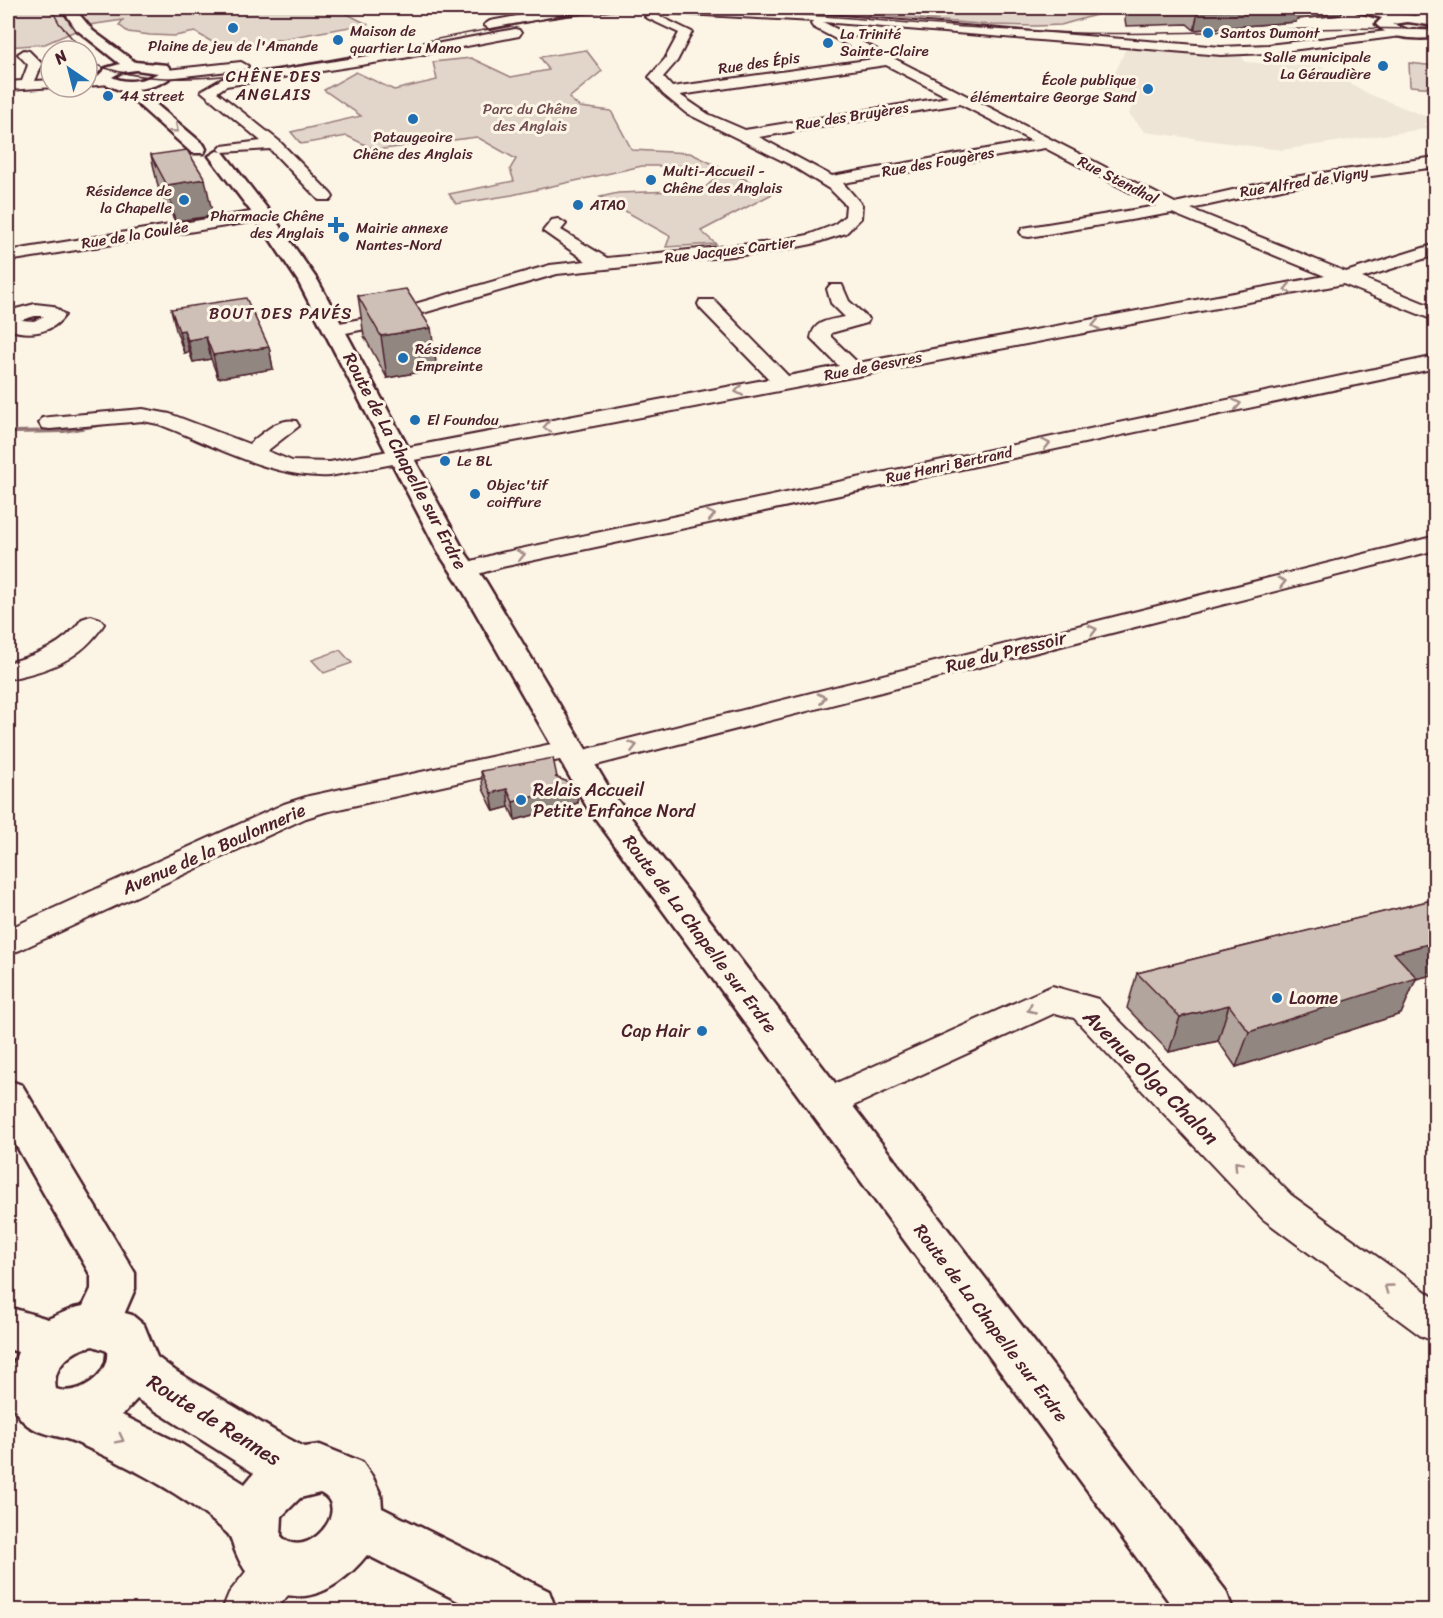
<svg xmlns="http://www.w3.org/2000/svg" width="1443" height="1618" font-family="Sriracha,sans-serif">
<style>
.built{fill:#eee5d7}
.green{fill:#e2d5ca;stroke:#967a7a;stroke-width:1.5}
.lines{fill:none;stroke-linecap:round;stroke-linejoin:round}
.stream{fill:#917474;fill-rule:evenodd}
.minor-casing{stroke:#4a1f2b;stroke-width:4}
.tertiary-casing{stroke:#4a1f2b;stroke-width:5}
.primary-casing{stroke:#4a1f2b;stroke-width:5}
.minor{fill:#fcf5e5;fill-rule:evenodd}
.tertiary{fill:#fcf5e5;fill-rule:evenodd}
.primary{fill:#fcf5e5;fill-rule:evenodd}
.tram{stroke:#4a1f2b;stroke-width:1.5}
.wall{fill:#b2a59d;stroke:#4a1f2b;stroke-width:1.5}
.shaded-wall{fill:#918680;stroke:#4a1f2b;stroke-width:1.5}
.building{fill:#cfc0b7;stroke:#4a1f2b;stroke-width:1.5}
.oneway{stroke:#a38a88}
.poi-dot{fill:#1f6fb2;stroke:#fcf5e5;stroke-width:2}
.labels{text-anchor:middle;dominant-baseline:central;stroke-width:6;stroke-linejoin:round;paint-order:stroke}
.far-poi-label{font-size:15px;fill:#4a1f2b;stroke:#fcf5e5;text-anchor:start}
.far-street-label{font-size:15px;fill:#4a1f2b;stroke:#fcf5e5}
.far-park-label{font-size:15px;fill:#704c53;stroke:#fcf5e5}
.far-neighbourhood-label{font-size:16px;letter-spacing:1.5px;fill:#4a1f2b;stroke:#fcf5e5}
.street-label{font-size:18px;fill:#4a1f2b;stroke:#fcf5e5}
.poi-label{font-size:18px;fill:#4a1f2b;stroke:#fcf5e5;text-anchor:start}
.near-street-label{font-size:21px;fill:#4a1f2b;stroke:#fcf5e5}
</style>
<rect width="100%" height="100%" fill="#fcf5e5"/>
<filter id="ink" filterUnits="userSpaceOnUse"><feTurbulence type="fractalNoise" baseFrequency=".0167" numOctaves="2"/><feDisplacementMap in="SourceGraphic" scale="12" xChannelSelector="R" yChannelSelector="G"/><feConvolveMatrix kernelMatrix="1 2 1 2 8 2 1 2 1" color-interpolation-filters="sRGB"/></filter>
<g filter="url(#ink)">
<path class="built" d="M 803,8 L 884,8 L 869,15 L 822,12 Z
M 1126,48 L 1241,54 L 1245,62 L 1323,67 L 1369,94 L 1435,120 L 1423,124 L 1432,128 L 1281,150 L 1145,132 L 1129,114 L 1134,99 L 1097,88 L 1110,85 Z"/>
<path class="green" d="M 8,8 L 369,8 L 343,12 L 367,24 L 224,49 L 195,32 L 175,36 L 150,35 L 128,32 L 119,25 L 123,20 L 89,25 L 45,44 L 8,47 Z
M 884,8 L 1120,8 L 1061,25 L 1036,26 L 992,25 L 869,15 Z
M 586,50 L 602,71 L 569,98 L 580,107 L 611,111 L 632,150 L 690,153 L 774,193 L 701,231 L 716,244 L 666,247 L 670,236 L 600,197 L 618,193 L 702,190 L 716,178 L 681,166 L 642,166 L 512,195 L 456,204 L 449,194 L 514,181 L 510,169 L 516,159 L 477,137 L 376,150 L 347,136 L 301,144 L 291,132 L 361,116 L 324,90 L 356,72 L 394,90 L 437,80 L 433,62 L 471,58 L 511,77 L 549,70 L 540,57 Z
M 1409,63 L 1435,66 L 1435,88 L 1410,86 Z
M 340,650 L 352,663 L 324,673 L 312,660 Z"/>
<g class="lines">
<path class="stream" d="M 114,421 L 117,423 L 116,424 L 64,433 L 14,434 L 11,432 L 14,430 L 64,429 Z"/>
<defs>
<path id="minor" d="M 559,8 L 581,8 L 575,12 L 490,29 L 484,25 L 490,21 Z
M 645,8 L 706,8 L 793,12 L 1221,47 L 1268,45 L 1405,29 L 1407,32 L 1405,35 L 1401,36 L 1268,53 L 1221,55 L 823,22 L 1175,203 L 1286,178 L 1436,157 L 1436,167 L 1286,188 L 1191,209 L 1346,272 L 1436,244 L 1436,255 L 1362,278 L 1436,308 L 1436,321 L 1343,284 L 330,476 C 273,479 211,444 158,424 L 143,421 L 50,429 L 42,428 L 39,423 L 42,418 L 50,417 L 143,409 L 170,414 L 249,444 C 262,434 278,417 296,421 L 299,426 L 267,451 L 292,461 L 330,462 L 769,379 L 700,308 L 698,304 L 700,300 L 714,300 L 788,376 L 839,366 L 811,338 C 814,320 830,320 845,317 L 831,303 L 827,289 L 830,285 L 842,285 L 849,301 L 869,319 L 867,323 L 831,333 L 831,337 L 858,363 L 1325,276 L 1172,213 L 1029,237 L 1023,236 L 1020,232 L 1023,228 L 1029,227 L 1157,206 L 1045,148 L 843,183 L 862,205 L 861,218 L 846,233 L 812,244 L 772,252 L 557,274 L 375,327 L 336,335 L 329,333 L 326,329 L 329,325 L 366,318 L 550,265 L 586,261 L 543,231 L 552,220 L 558,219 L 566,224 L 561,230 L 607,258 L 772,242 L 808,235 L 834,225 L 845,216 L 846,205 L 831,190 L 789,164 L 686,113 L 663,94 L 649,77 L 665,59 L 679,33 L 645,17 L 651,13 L 655,14 L 692,32 L 677,61 L 663,77 L 672,87 L 874,59 L 813,27 L 811,24 L 813,21 L 651,12 ZM 886,65 L 948,97 L 745,130 L 708,114 L 680,95 ZM 960,104 L 1032,141 L 832,176 L 759,137 Z
M 1432,8 L 1436,8 L 1436,15 L 1423,22 L 1415,22 L 1415,16 Z
M 515,29 L 519,30 L 521,33 L 519,36 L 393,60 L 226,86 L 217,92 L 279,141 L 331,194 L 333,197 L 331,200 L 319,200 L 270,149 L 222,152 L 219,149 L 222,146 L 261,141 L 201,91 L 222,79 L 393,52 Z
M 24,50 L 29,51 L 42,64 L 35,81 L 51,80 L 51,87 L 55,87 L 8,90 L 8,82 L 22,81 L 28,65 L 18,54 Z
M 241,62 L 248,66 L 246,69 L 167,78 L 160,74 L 167,70 Z
M 105,77 L 110,78 L 112,81 L 110,84 L 87,86 L 87,78 Z
M 263,210 L 271,215 L 269,219 L 8,261 L 8,251 Z
M 35,304 L 53,306 L 65,315 C 52,334 28,336 8,329 L 8,311 ZM 35,316 L 44,316 L 34,321 L 21,320 Z
M 1436,356 L 1436,368 L 502,567 L 464,578 L 455,576 L 452,571 L 455,566 L 496,554 Z
M 1436,536 L 1436,550 L 577,770 L 567,767 L 564,759 L 325,812 L 306,818 L 20,950 L 8,954 L 8,929 L 284,804 L 309,796 L 570,740 L 580,743 L 584,750 Z
M 91,616 L 100,619 L 104,624 C 81,660 48,671 8,679 L 8,663 C 38,654 63,646 82,619 Z
M 1052,986 L 1098,999 L 1291,1195 L 1436,1299 L 1436,1342 L 1421,1336 L 1263,1219 L 1074,1018 L 1055,1013 L 827,1118 L 814,1113 L 809,1103 L 814,1093 Z
M 280,1543 L 297,1550 L 304,1567 L 297,1584 L 276,1610 L 222,1610 L 229,1593 L 263,1550 Z"/>
<path id="tertiary" d="M 62,8 L 74,8 L 93,31 L 135,62 L 167,65 L 174,74 C 165,84 152,87 138,89 L 204,145 L 206,149 L 204,153 L 192,153 L 124,92 L 98,81 L 96,78 L 106,68 L 120,64 L 76,29 ZM 136,70 L 158,73 C 145,81 126,84 112,77 L 121,72 Z
M 1356,8 L 1374,8 L 1397,14 L 1436,18 L 1436,26 L 1408,22 L 1392,24 L 1408,30 L 1436,30 L 1436,38 C 1416,39 1390,40 1376,24 L 1382,18 L 1357,11 Z
M 217,151 L 223,152 L 269,211 L 318,281 L 464,551 L 486,582 L 612,793 L 1226,1591 L 1233,1610 L 1175,1610 L 587,807 L 458,582 L 438,552 L 298,281 L 256,218 L 209,156 Z
M 8,1080 L 22,1085 L 135,1273 L 135,1289 L 113,1340 L 97,1346 L 81,1340 L 74,1325 L 91,1289 L 91,1276 L 8,1131 Z"/>
<path id="primary" d="M 93,1304 L 132,1315 L 144,1325 L 157,1357 L 177,1372 L 285,1437 L 304,1447 L 320,1445 L 362,1462 L 373,1478 L 381,1495 L 382,1508 L 549,1591 L 556,1610 L 476,1610 L 367,1555 C 351,1575 323,1599 295,1596 C 265,1594 247,1580 236,1553 C 233,1547 232,1537 227,1533 C 185,1494 128,1466 75,1442 C 59,1435 34,1434 22,1420 C 3,1399 8,1375 18,1352 L 8,1349 L 8,1307 L 48,1319 L 74,1308 ZM 93,1346 L 107,1351 C 110,1375 78,1397 56,1389 C 51,1367 73,1349 93,1346 ZM 137,1399 L 254,1473 L 245,1484 L 183,1445 L 122,1415 ZM 320,1493 C 354,1508 305,1564 281,1536 L 282,1516 L 300,1498 Z"/>
</defs>
<use href="#minor" class="minor-casing"/>
<use href="#tertiary" class="tertiary-casing"/>
<use href="#primary" class="primary-casing"/>
<use href="#minor" class="minor"/>
<use href="#tertiary" class="tertiary"/>
<use href="#primary" class="primary"/>
<path class="tram" d="M 51,8 L 59,23 L 83,51
M 675,8 C 810,11 943,29 1078,33 C 1197,36 1316,24 1436,30
M 87,61 C 152,90 225,76 293,66 C 419,47 545,9 674,8"/>
</g>
<path class="wall" d="M 1127,8 L 1343,8 L 1341,15 L 1297,19 L 1296,22 L 1194,30 L 1187,24 L 1126,26 L 1125,19 Z
M 151,155 L 213,216 L 175,221 L 159,191 Z
M 358,296 L 437,369 L 387,378 L 364,336 Z
M 171,309 L 269,347 L 273,369 L 218,378 L 211,359 L 193,362 L 189,352 L 184,353 L 176,330 Z
M 481,771 L 557,778 L 576,785 L 578,803 L 515,820 L 509,807 L 494,811 L 483,789 Z
M 1436,899 L 1436,974 L 1416,979 L 1401,1014 L 1236,1067 L 1218,1041 L 1169,1052 L 1127,1008 L 1137,973 Z"/>
<path class="shaded-wall" d="M 1256,8 L 1343,8 L 1341,15 L 1297,19 L 1296,22 L 1194,30 L 1198,12 Z
M 205,179 L 213,216 L 175,221 L 167,185 Z
M 431,328 L 437,369 L 387,378 L 381,336 Z
M 184,330 L 189,352 L 184,353 L 179,331 Z
M 206,337 L 211,359 L 193,362 L 188,340 Z
M 269,347 L 273,369 L 218,378 L 213,355 Z
M 555,777 L 557,777 L 558,790 L 576,785 L 578,803 L 515,820 L 513,802 Z
M 507,789 L 509,807 L 494,811 L 491,793 Z
M 1436,942 L 1436,974 L 1416,979 L 1401,1014 L 1236,1067 L 1249,1032 L 1394,953 Z
M 1229,1005 L 1218,1041 L 1169,1052 L 1180,1017 Z"/>
<path class="building" d="M 1192,8 L 1256,8 L 1198,12 Z
M 187,150 L 205,179 L 167,185 L 151,155 Z
M 406,289 L 431,328 L 381,336 L 358,296 Z
M 246,298 L 269,347 L 213,355 L 206,337 L 188,340 L 184,330 L 179,331 L 171,309 Z
M 553,758 L 557,777 L 555,777 L 576,785 L 513,802 L 507,789 L 491,793 L 481,771 Z
M 1436,899 L 1436,942 L 1394,953 L 1417,978 L 1249,1032 L 1229,1005 L 1180,1017 L 1137,973 Z"/>
<defs><path id="oneway-chevron" d="M-2-3.5L2.5 0L-2 3.5" fill="none" stroke-width="1.6" stroke-linecap="round" stroke-linejoin="round" transform="scale(1.5)"/></defs>
<g class="oneway">
<use href="#oneway-chevron" transform="translate(175 129) rotate(40)"/>
<use href="#oneway-chevron" transform="translate(1288 289) rotate(169)"/>
<use href="#oneway-chevron" transform="translate(1096 325) rotate(169)"/>
<use href="#oneway-chevron" transform="translate(739 391) rotate(169)"/>
<use href="#oneway-chevron" transform="translate(1237 404) rotate(-12)"/>
<use href="#oneway-chevron" transform="translate(547 427) rotate(169)"/>
<use href="#oneway-chevron" transform="translate(1046 444) rotate(-12)"/>
<use href="#oneway-chevron" transform="translate(711 515) rotate(-12)"/>
<use href="#oneway-chevron" transform="translate(521 555) rotate(-12)"/>
<use href="#oneway-chevron" transform="translate(1282 582) rotate(-14)"/>
<use href="#oneway-chevron" transform="translate(1093 630) rotate(-14)"/>
<use href="#oneway-chevron" transform="translate(822 698) rotate(-14)"/>
<use href="#oneway-chevron" transform="translate(633 746) rotate(-14)"/>
<use href="#oneway-chevron" transform="translate(1031 1009) rotate(155)"/>
<use href="#oneway-chevron" transform="translate(1238 1165) rotate(-133)"/>
<use href="#oneway-chevron" transform="translate(1388 1288) rotate(-144)"/>
<use href="#oneway-chevron" transform="translate(120 1439) rotate(27)"/>
</g>
</g>
<g class="poi-dot">
<circle cx="233" cy="28" r="6"/>
<circle cx="1208" cy="33" r="6"/>
<circle cx="338" cy="40" r="6"/>
<circle cx="828" cy="43" r="6"/>
<circle cx="1383" cy="66" r="6"/>
<circle cx="1148" cy="89" r="6"/>
<circle cx="108" cy="96" r="6"/>
<circle cx="413" cy="119" r="6"/>
<circle cx="651" cy="180" r="6"/>
<circle cx="184" cy="200" r="6"/>
<circle cx="578" cy="205" r="6"/>
<path d="M333 216h6v6h6v6h-6v6h-6v-6h-6v-6h6z"/>
<circle cx="344" cy="237" r="6"/>
<circle cx="403" cy="358" r="6"/>
<circle cx="415" cy="420" r="6"/>
<circle cx="445" cy="461" r="6"/>
<circle cx="475" cy="494" r="6"/>
<circle cx="521" cy="800" r="6"/>
<circle cx="1277" cy="998" r="6"/>
<circle cx="702" cy="1031" r="6"/>
</g>
<g class="labels">
<g class="far-poi-label">
<text x="350" y="31">Maison de<tspan x="350" dy="17">quartier La Mano</tspan></text>
<text x="1220" y="33">Santos Dumont</text>
<text x="840" y="34">La Trinité<tspan x="840" dy="17">Sainte-Claire</tspan></text>
<text x="233" y="46" text-anchor="middle">Plaine de jeu de l'Amande</text>
<text x="1371" y="57" text-anchor="end">Salle municipale<tspan x="1371" dy="17">La Géraudière</tspan></text>
<text x="1136" y="80" text-anchor="end">École publique<tspan x="1136" dy="17">élémentaire George Sand</tspan></text>
<text x="120" y="96">44 street</text>
<text x="413" y="137" text-anchor="middle">Pataugeoire<tspan x="413" dy="17">Chêne des Anglais</tspan></text>
<text x="663" y="171">Multi-Accueil -<tspan x="663" dy="17">Chêne des Anglais</tspan></text>
<text x="172" y="191" text-anchor="end">Résidence de<tspan x="172" dy="17">la Chapelle</tspan></text>
<text x="590" y="205">ATAO</text>
<text x="324" y="216" text-anchor="end">Pharmacie Chêne<tspan x="324" dy="17">des Anglais</tspan></text>
<text x="356" y="228">Mairie annexe<tspan x="356" dy="17">Nantes-Nord</tspan></text>
<text x="415" y="349">Résidence<tspan x="415" dy="17">Empreinte</tspan></text>
<text x="427" y="420">El Foundou</text>
<text x="457" y="461">Le BL</text>
<text x="487" y="485">Objec'tif<tspan x="487" dy="17">coiffure</tspan></text>
</g>
<g class="far-street-label">
<text transform="translate(759 63) rotate(-8)">Rue des Épis</text>
<text transform="translate(852 116) rotate(-9)">Rue des Bruyères</text>
<text transform="translate(938 162) rotate(-10)">Rue des Fougères</text>
<text transform="translate(1118 180) rotate(27)">Rue Stendhal</text>
<text transform="translate(1304 182) rotate(-9)">Rue Alfred de Vigny</text>
<text transform="translate(135 235) rotate(-9)">Rue de la Coulée</text>
<text transform="translate(730 250) rotate(-7)">Rue Jacques Cartier</text>
<text transform="translate(873 366) rotate(-11)">Rue de Gesvres</text>
<text transform="translate(949 465) rotate(-12)">Rue Henri Bertrand</text>
</g>
<g class="far-park-label">
<text x="530" y="109">Parc du Chêne<tspan x="530" dy="17">des Anglais</tspan></text>
</g>
<g class="far-neighbourhood-label">
<text x="274" y="76">CHÊNE DES<tspan x="274" dy="18">ANGLAIS</tspan></text>
<text x="281" y="313">BOUT DES PAVÉS</text>
</g>
<g class="street-label">
<text transform="translate(405 461) rotate(62)">Route de La Chapelle sur Erdre</text>
<text transform="translate(1006 652) rotate(-14)">Rue du Pressoir</text>
<text transform="translate(214 849) rotate(-24)">Avenue de la Boulonnerie</text>
<text transform="translate(700 934) rotate(53)">Route de La Chapelle sur Erdre</text>
<text transform="translate(991 1323) rotate(53)">Route de La Chapelle sur Erdre</text>
</g>
<g class="poi-label">
<text x="533" y="790">Relais Accueil<tspan x="533" dy="21">Petite Enfance Nord</tspan></text>
<text x="1289" y="998">Laome</text>
<text x="690" y="1031" text-anchor="end">Cap Hair</text>
</g>
<g class="near-street-label">
<text transform="translate(1151 1077) rotate(45)">Avenue Olga Chalon</text>
<text transform="translate(214 1420) rotate(32)">Route de Rennes</text>
</g>
</g>
<rect width="1443" height="1618" fill="none" stroke="#fcf5e5" stroke-width="30"/>
<rect x="15" y="15" width="1413" height="1588" fill="none" stroke="#4a1f2b" stroke-width="2" filter="url(#ink)"/>
<g transform="translate(69 69) rotate(325)"><circle r="28" fill="#fcf5e5" stroke="#b59f9b" stroke-width="1.5"/>
<path d="M0-4.5L10 22L0 15L-10 22Z" fill="#1f6fb2"/>
<text y="-9" font-size="16" font-weight="bold" text-anchor="middle" fill="#4a1f2b">N</text>
</g>
</svg>
